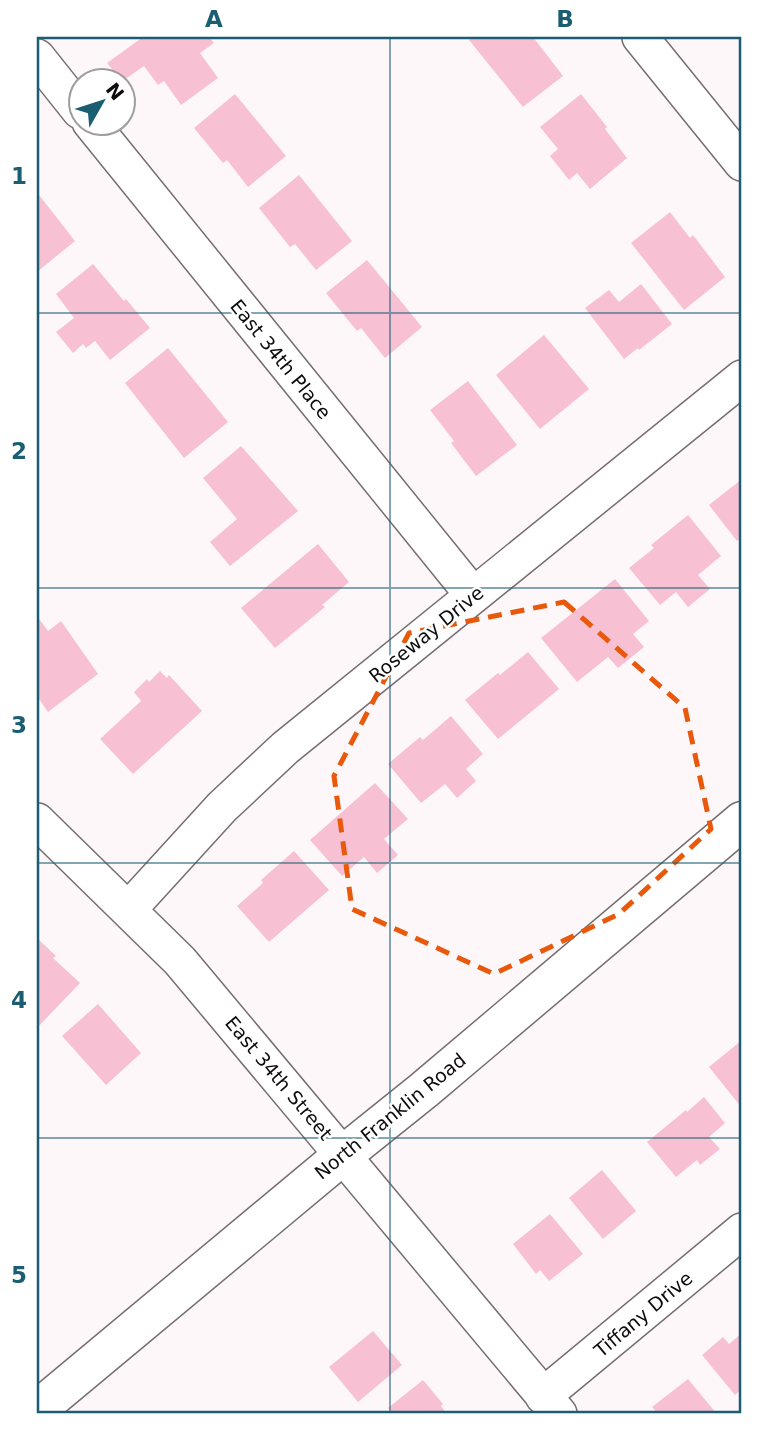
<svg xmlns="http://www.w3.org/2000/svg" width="779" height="1451" font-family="'DejaVu Sans',sans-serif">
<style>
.building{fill:#f8c0d3}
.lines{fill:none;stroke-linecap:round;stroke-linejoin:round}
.street-casing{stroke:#776d70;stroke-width:38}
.secondary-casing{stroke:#776d70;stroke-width:41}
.street{stroke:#fff;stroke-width:35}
.secondary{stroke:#fff;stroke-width:38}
.marked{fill:none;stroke:#e8590c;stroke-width:5;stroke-dasharray:14 9;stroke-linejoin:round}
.grid{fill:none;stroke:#1b5e72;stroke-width:2;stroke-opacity:0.55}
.labels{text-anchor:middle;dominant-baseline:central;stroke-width:5;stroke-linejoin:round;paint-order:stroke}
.street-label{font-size:19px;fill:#0e0b0c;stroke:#fff}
.neatline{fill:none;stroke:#1b5e72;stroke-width:2.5}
.grid-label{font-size:23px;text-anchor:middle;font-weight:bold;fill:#1b5e72}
</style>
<rect width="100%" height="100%" fill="#fef7f9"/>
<path class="building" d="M 143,37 L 209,37 L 214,43 L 200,53 L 218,78 L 181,105 L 164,81 L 158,85 L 144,66 L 124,80 L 121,80 L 107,63 Z
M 474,37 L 533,37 L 563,76 L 523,107 L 469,40 Z
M 235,94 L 286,156 L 248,187 L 227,160 L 223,163 L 194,128 Z
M 581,94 L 607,127 L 605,129 L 627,158 L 590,189 L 577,173 L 569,180 L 550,156 L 558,149 L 540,127 Z
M 299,175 L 352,241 L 316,270 L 295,244 L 290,247 L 259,208 Z
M 39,195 L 75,241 L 37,272 L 37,197 Z
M 670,212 L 690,238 L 693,235 L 725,277 L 684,310 L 631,243 Z
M 367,260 L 422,327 L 385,358 L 361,328 L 357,331 L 326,293 Z
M 93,264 L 124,301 L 126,299 L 150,328 L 110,360 L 95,341 L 86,348 L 83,344 L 73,353 L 56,332 L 74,318 L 56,294 Z
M 641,284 L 672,324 L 639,350 L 638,348 L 624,359 L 585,308 L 609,290 L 619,302 Z
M 544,335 L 589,389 L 540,429 L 496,375 Z
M 168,348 L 228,422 L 184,458 L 125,383 Z
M 468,381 L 517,445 L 476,476 L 451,443 L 454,441 L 430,410 Z
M 241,446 L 298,511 L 230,566 L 210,542 L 237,519 L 203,478 Z
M 742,479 L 742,537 L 737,541 L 709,505 Z
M 688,515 L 721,556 L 698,575 L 710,589 L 688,607 L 676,592 L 660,605 L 629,568 L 654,548 L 651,545 Z
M 318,544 L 349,582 L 322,605 L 325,607 L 275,648 L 241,608 Z
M 615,579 L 649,621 L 633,634 L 644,647 L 618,668 L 608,657 L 577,682 L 541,638 Z
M 37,616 L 48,631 L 61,621 L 98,674 L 48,712 L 37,696 Z
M 528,652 L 559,689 L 498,739 L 465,700 L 498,673 L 500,675 Z
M 160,671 L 167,678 L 169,675 L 202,711 L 133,774 L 100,739 L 141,701 L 134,692 L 147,679 L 149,682 Z
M 451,716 L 483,754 L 466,769 L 476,781 L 457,798 L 445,784 L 421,803 L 388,764 L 420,737 L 423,740 Z
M 375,783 L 408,819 L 384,839 L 398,855 L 377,873 L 364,857 L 342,876 L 310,840 Z
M 294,851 L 329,890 L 269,942 L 237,906 L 263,883 L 261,880 Z
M 37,938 L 56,956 L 53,958 L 80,983 L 37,1028 Z
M 98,1004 L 141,1053 L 106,1085 L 62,1036 Z
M 742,1040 L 742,1108 L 709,1067 Z
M 704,1097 L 725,1123 L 709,1137 L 720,1149 L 700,1165 L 697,1160 L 676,1177 L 647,1142 L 686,1110 L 687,1112 Z
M 602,1170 L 636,1211 L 603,1239 L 569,1198 Z
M 550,1214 L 583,1254 L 549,1281 L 540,1270 L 536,1274 L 513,1244 Z
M 373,1331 L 402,1365 L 358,1402 L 329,1367 Z
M 742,1333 L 742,1389 L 735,1395 L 702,1355 L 723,1337 L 729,1344 Z
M 688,1379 L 717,1414 L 658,1414 L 652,1407 Z
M 423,1380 L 443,1404 L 441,1406 L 447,1414 L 394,1414 L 388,1408 Z"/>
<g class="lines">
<defs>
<path id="street" d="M 640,37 L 742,163
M 37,57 L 80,111
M 90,122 L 473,595
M 37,821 L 180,961 L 559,1414
M 128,910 L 222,807 L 285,748 L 742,378
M 543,1396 L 742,1231"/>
<path id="secondary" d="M 37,1410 L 343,1155 L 424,1090 L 742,821"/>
</defs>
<use href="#street" class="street-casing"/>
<use href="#secondary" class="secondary-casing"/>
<use href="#street" class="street"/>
<use href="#secondary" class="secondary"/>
</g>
<path class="marked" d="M 564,602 L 685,708 L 711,829 L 619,914 L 494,974 L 352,909 L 334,776 L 409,633 Z"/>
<path class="grid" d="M 390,37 L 390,1414M 37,313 L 742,313M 37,588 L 742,588M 37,863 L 742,863M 37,1138 L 742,1138"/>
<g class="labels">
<g class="street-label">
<text transform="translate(281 359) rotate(51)">East 34th Place</text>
<text transform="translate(426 634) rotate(-39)">Roseway Drive</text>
<text transform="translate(279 1078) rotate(50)">East 34th Street</text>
<text transform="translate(390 1116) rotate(-39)">North Franklin Road</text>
<text transform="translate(643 1314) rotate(-40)">Tiffany Drive</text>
</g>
</g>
<rect width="779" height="1451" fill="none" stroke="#ffffff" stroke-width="77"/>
<g transform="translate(102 102) rotate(51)"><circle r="33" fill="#ffffff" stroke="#9f9d9e" stroke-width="2"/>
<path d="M0-5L12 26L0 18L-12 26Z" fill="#1b5e72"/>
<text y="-10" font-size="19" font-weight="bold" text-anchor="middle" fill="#0e0b0c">N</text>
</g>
<rect x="38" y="38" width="702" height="1374" class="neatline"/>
<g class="grid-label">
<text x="214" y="27">A</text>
<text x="565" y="27">B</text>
<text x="19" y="184">1</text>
<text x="19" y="459">2</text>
<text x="19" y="733">3</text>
<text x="19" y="1008">4</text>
<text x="19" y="1283">5</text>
</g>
</svg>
